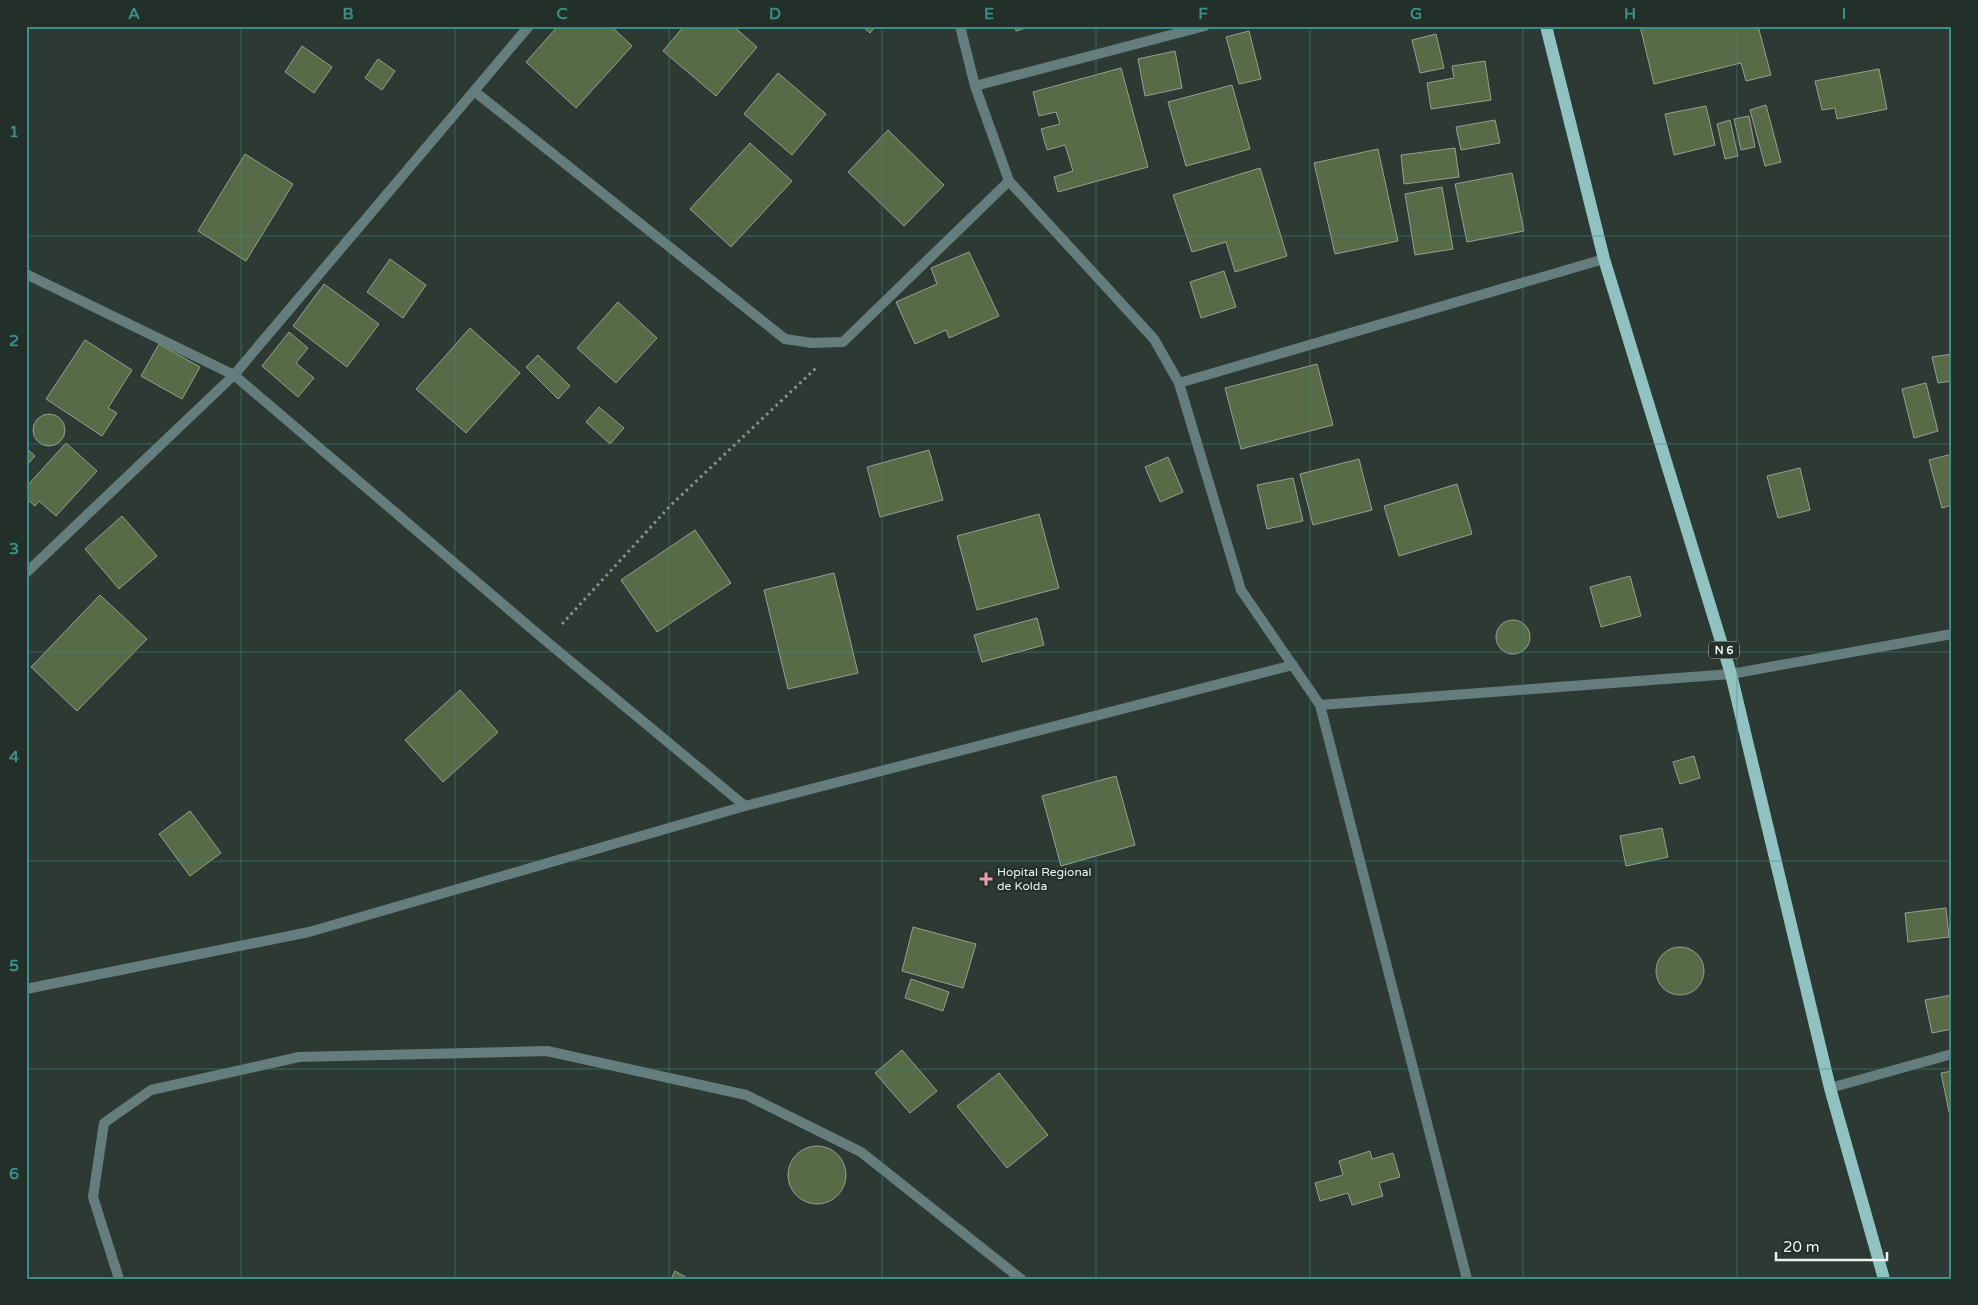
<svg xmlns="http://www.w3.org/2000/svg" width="1978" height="1305" font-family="'Varela Round',sans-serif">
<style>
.building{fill:#566b46;stroke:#979f91}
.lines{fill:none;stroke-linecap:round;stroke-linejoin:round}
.path{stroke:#89948e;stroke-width:3;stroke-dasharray:2.5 4;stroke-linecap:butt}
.service{stroke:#657d7d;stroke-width:10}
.minor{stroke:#657d7d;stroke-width:10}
.primary{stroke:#90c2c2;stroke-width:12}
.grid{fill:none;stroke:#3b8f88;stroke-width:1;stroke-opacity:0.55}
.poi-dot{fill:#f29aaf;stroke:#23302a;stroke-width:2}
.labels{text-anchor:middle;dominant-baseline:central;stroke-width:4.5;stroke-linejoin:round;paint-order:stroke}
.shield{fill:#23302a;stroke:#afb9b4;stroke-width:1}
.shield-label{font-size:11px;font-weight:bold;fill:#ebf4ef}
.poi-label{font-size:12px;fill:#ebf4ef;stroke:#23302a;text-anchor:start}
.neatline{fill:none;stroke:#3b8f88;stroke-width:2}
.grid-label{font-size:16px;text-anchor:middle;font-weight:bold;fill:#3b8f88}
</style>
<rect width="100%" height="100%" fill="#2d3a34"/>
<path class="building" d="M 558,26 L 611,26 L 632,46 L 576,108 L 526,62 Z
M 684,26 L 733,26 L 757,47 L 716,96 L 663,51 Z
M 862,26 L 876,26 L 870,33 Z
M 1015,26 L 1032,26 L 1016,31 Z
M 1640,26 L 1758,26 L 1771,75 L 1746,81 L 1741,63 L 1654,84 Z
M 1249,31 L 1261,79 L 1239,84 L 1226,37 Z
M 1436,34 L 1444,68 L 1420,73 L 1412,40 Z
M 302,46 L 332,67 L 314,93 L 285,72 Z
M 1175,51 L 1182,88 L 1145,96 L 1138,59 Z
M 378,59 L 395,71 L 382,90 L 365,78 Z
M 1485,61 L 1491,100 L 1431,109 L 1427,83 L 1454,78 L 1452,66 Z
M 1121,68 L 1148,167 L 1058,192 L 1054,177 L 1073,171 L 1065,145 L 1047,150 L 1041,129 L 1060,124 L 1056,112 L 1039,116 L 1033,92 Z
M 1879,69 L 1887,109 L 1837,119 L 1835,108 L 1822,110 L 1815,81 Z
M 778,73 L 826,114 L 792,155 L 744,114 Z
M 1232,85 L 1250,149 L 1186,166 L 1168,102 Z
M 1766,105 L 1781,162 L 1765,166 L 1750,110 Z
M 1706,106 L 1715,145 L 1674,155 L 1665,114 Z
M 1749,116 L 1755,147 L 1741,150 L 1734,119 Z
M 1495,120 L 1500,143 L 1461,150 L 1456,127 Z
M 1730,120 L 1738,156 L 1725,159 L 1717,124 Z
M 888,130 L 944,185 L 904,226 L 848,172 Z
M 750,143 L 792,181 L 731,247 L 690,209 Z
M 1455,148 L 1459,177 L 1404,184 L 1401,155 Z
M 1378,149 L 1398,241 L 1335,254 L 1314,163 Z
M 245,154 L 293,184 L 246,261 L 198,231 Z
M 1260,168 L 1287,256 L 1235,272 L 1226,242 L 1192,252 L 1173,195 Z
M 1512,173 L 1524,231 L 1467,242 L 1455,184 Z
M 1442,187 L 1453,249 L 1415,255 L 1405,194 Z
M 969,252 L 999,316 L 949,338 L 946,330 L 915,344 L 896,302 L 937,284 L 931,268 Z
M 390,259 L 426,285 L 403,318 L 367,292 Z
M 1224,271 L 1236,307 L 1201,318 L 1190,282 Z
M 324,284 L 379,324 L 347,367 L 293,326 Z
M 618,302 L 657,338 L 616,383 L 577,348 Z
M 470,328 L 520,373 L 466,433 L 416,389 Z
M 289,332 L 308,348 L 296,363 L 314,378 L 298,397 L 262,366 Z
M 85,340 L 132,370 L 108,408 L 117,413 L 102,436 L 46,399 Z
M 159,344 L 200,367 L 182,399 L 141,376 Z
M 1952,354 L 1952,381 L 1938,383 L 1932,357 Z
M 538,355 L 570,386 L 558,399 L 526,367 Z
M 1317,364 L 1333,425 L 1241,449 L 1225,388 Z
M 1926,383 L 1938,431 L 1914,438 L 1902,389 Z
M 599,407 L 624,428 L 610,444 L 586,422 Z
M33 430a16 16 0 1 1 32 0a16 16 0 1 1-32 0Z
M 66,443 L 97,471 L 56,516 L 39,501 L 35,506 L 26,498 L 26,487 Z
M 26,448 L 35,456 L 26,466 Z
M 929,450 L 943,500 L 880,517 L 867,467 Z
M 1952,454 L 1952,505 L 1942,508 L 1929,460 Z
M 1168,457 L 1183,492 L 1160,502 L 1145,467 Z
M 1359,459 L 1372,510 L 1313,525 L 1300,474 Z
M 1800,468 L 1810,510 L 1778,518 L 1767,476 Z
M 1293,478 L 1303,521 L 1267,529 L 1257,485 Z
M 1457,484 L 1472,534 L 1399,556 L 1384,506 Z
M 1039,514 L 1059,588 L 977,610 L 957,536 Z
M 122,516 L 157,556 L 119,589 L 85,549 Z
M 695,530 L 731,583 L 657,632 L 621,580 Z
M 834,573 L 858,673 L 788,689 L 764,590 Z
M 1630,576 L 1641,616 L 1601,627 L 1590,587 Z
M 100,595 L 147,639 L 77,711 L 31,667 Z
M 1037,618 L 1044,645 L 982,662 L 974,635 Z
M1496 637a17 17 0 1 1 34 0a17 17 0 1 1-34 0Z
M 460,690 L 498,732 L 443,782 L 405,740 Z
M 1694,756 L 1700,778 L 1680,784 L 1673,762 Z
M 1116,776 L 1135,845 L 1061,866 L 1042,796 Z
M 190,811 L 221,853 L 190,876 L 159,834 Z
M 1662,828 L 1668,857 L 1626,866 L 1620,836 Z
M 1946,908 L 1949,937 L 1908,942 L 1905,913 Z
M 913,927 L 976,944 L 963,988 L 902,971 Z
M1656 971a24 24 0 1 1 48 0a24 24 0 1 1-48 0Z
M 911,979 L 949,992 L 943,1011 L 905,998 Z
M 1952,995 L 1952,1029 L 1932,1033 L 1925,1000 Z
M 902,1050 L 937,1091 L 910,1113 L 875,1073 Z
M 1952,1071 L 1952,1126 L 1941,1073 Z
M 999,1073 L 1048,1135 L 1007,1168 L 957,1106 Z
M788 1175a29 29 0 1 1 58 0a29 29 0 1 1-58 0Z
M 1370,1151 L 1372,1159 L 1393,1153 L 1400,1177 L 1379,1183 L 1383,1196 L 1352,1205 L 1348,1193 L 1320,1201 L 1315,1183 L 1343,1175 L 1339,1161 Z
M 675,1271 L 689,1279 L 671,1279 Z"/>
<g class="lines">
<path class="path" d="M 562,624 L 671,505 L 816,368"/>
<path class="service" d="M 1830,1088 L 1952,1054
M 119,1279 L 93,1197 L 104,1123 L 151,1090 L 299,1057 L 547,1051 L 746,1095 L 861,1152 L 1021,1279"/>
<path class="minor" d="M 960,26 L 975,86 L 1009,181 L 1154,339 L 1179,383 L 1241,590 L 1320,705 L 1467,1279
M 975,86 L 1205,26
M 474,91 L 785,339 L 812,343 L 843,342 L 1009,181
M 26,274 L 234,375 L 546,641 L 745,806
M 1179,383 L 1604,259
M 26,573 L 234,375 L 529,26
M 1320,705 L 1731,674 L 1952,634
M 26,989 L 309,932 L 745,806 L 1293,665"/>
<path class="primary" d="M 1546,26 L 1604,259 L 1731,674 L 1830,1088 L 1884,1279"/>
</g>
<path class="grid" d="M 241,26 L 241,1279M 455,26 L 455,1279M 669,26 L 669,1279M 882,26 L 882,1279M 1096,26 L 1096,1279M 1310,26 L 1310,1279M 1523,26 L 1523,1279M 1737,26 L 1737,1279M 26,236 L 1952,236M 26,444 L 1952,444M 26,652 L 1952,652M 26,861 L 1952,861M 26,1069 L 1952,1069"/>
<path class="poi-dot" d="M983.5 871.5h5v5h5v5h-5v5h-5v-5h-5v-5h5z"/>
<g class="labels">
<rect class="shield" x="1709" y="641.5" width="30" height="17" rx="4"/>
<g class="shield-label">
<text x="1724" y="650">N 6</text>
</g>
<g class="poi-label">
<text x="997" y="872">Hopital Regional<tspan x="997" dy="14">de Kolda</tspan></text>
</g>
</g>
<rect width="1978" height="1305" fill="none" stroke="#23302a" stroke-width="55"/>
<path d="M1776 1252v8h111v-8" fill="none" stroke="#ebf4ef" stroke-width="2.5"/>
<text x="1783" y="1252" font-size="15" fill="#ebf4ef" stroke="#23302a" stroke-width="4" paint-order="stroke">20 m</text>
<rect x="28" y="28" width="1922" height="1250" class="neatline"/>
<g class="grid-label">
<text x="134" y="19">A</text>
<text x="348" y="19">B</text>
<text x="562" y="19">C</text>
<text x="775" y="19">D</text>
<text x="989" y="19">E</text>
<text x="1203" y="19">F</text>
<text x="1416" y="19">G</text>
<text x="1630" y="19">H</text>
<text x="1844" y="19">I</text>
<text x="14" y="137">1</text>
<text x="14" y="346">2</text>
<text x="14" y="554">3</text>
<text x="14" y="762">4</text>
<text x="14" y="971">5</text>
<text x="14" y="1179">6</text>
</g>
</svg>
